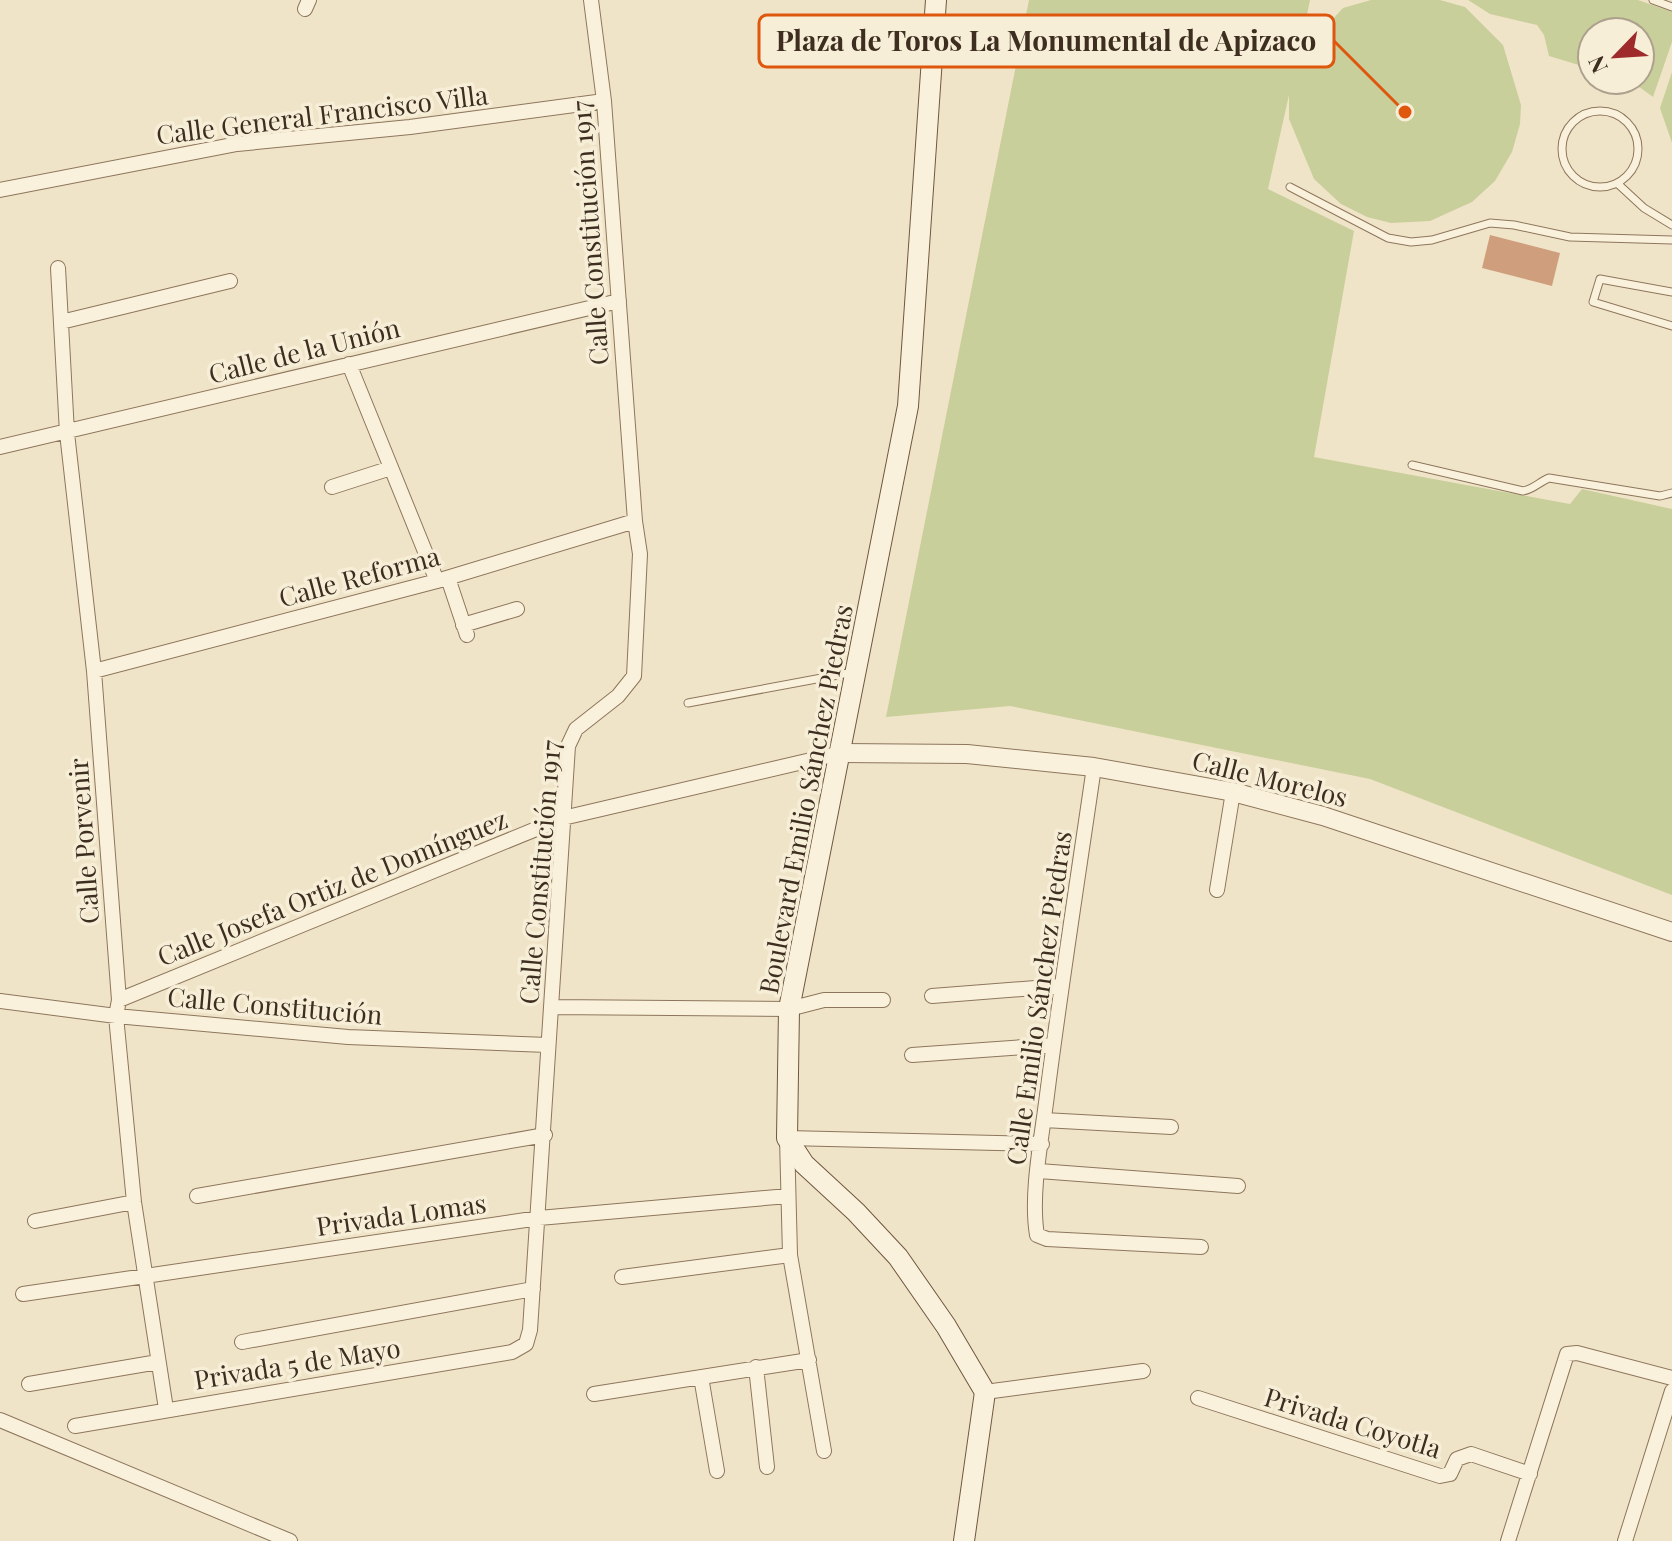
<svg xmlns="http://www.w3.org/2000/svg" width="1672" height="1541" font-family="'Playfair Display',serif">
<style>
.green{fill:#c9cf9b}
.building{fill:#cf9f7d}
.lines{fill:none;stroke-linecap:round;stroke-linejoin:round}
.service-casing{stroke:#8d765c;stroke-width:9}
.minor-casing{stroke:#8d765c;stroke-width:16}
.tertiary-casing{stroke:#8d765c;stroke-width:20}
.secondary-casing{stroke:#6f573f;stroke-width:22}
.service{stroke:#faf1dc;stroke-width:7}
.minor{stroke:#faf1dc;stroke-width:14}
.tertiary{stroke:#faf1dc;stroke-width:18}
.secondary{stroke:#faf1dc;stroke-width:20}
.labels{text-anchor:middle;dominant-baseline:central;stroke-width:7;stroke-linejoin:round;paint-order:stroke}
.street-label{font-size:26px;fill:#3d2e20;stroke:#f7eed8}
.leader{fill:none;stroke:#df570d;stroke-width:3}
.callout-dot{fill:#df570d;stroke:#f7eed8;stroke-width:3}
.callout{fill:#f7eed8;stroke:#df570d;stroke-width:3}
.callout-label{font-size:28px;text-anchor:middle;font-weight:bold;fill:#3d2e20}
</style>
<rect width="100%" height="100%" fill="#f0e4c8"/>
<path class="green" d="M 1029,0 L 1310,0 L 1296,68 L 1301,53 L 1343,8 L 1371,0 L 1440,0 L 1465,7 L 1503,45 L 1521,105 L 1520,124 L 1512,152 L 1495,181 L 1472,202 L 1430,221 L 1391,223 L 1367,217 L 1341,204 L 1314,179 L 1289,119 L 1289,95 L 1268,189 L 1354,231 L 1314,457 L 1570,504 L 1582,489 L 1672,509 L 1672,895 L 1370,779 L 1010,706 L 886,717 Z
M 1468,0 L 1638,0 L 1672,12 L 1672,42 L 1653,97 L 1638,86 L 1622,80 L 1640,80 L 1640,32 L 1592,32 L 1592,69 L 1549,56 L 1544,35 L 1537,25 L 1490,14 Z
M 1672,72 L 1672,143 L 1660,108 Z"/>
<path class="building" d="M 1490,235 L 1560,253 L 1552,286 L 1482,268 Z"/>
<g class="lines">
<defs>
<path id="service" d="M 1653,0 L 1672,7
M1562 149a38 38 0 1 1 76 0a38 38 0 1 1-76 0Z
M 1618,184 L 1644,208 L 1672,225
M 1290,187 L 1388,238 L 1411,242 L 1432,240 L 1490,223 L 1514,225 L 1570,237 L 1672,240
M 1672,292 L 1600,279 L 1593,302 L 1672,326
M 1412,465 L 1523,491 C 1534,489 1539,482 1549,478 L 1660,496 L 1672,493
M 688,703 L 854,672"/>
<path id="minor" d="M 305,9 L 309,0
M 0,190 L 237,144 L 410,127 L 604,101
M 58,268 L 67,433 L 94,671 L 119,1000 L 116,1016 L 134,1202 L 166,1409
M 61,322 L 230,281
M 349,364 L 437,581
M 0,447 L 619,301
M 332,487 L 391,468
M 448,578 L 467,635
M 463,625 L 517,609
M 94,671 L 437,581 L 635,521
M 1094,767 C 1078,877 1061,985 1047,1095 C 1042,1137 1030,1194 1037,1235 L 1047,1239 L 1201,1247
M 1217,890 L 1233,792
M 932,996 L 1061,986
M 119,1000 L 563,818 L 841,753
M 0,1001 L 116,1016 L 348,1037 L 548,1045
M 551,1007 L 789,1009 L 824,1000 L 883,1000
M 912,1055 L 1053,1045
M 1044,1120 L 1171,1127
M 1039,1171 L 1238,1186
M 197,1196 L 545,1135
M 35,1221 L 134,1202
M 622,1277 L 790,1255
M 23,1294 L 539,1218 L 788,1196
M 242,1342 L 533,1289
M 756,1367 L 767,1467
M 701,1377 L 717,1471
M 29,1384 L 158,1362
M 985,1392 L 1143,1371
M 594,1394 L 809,1360
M 1198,1398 L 1440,1476 L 1450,1474 L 1457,1459 L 1471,1454 L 1530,1474
M 0,1420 L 290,1541
M 75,1426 L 512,1352 L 526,1344 L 530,1330 C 543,1136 555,941 568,746 L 576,729 L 618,696 L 634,676 L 640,554 L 635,521 L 604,101 L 591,0
M 824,1451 L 790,1255 L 787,1138 L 1042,1144
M 1508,1541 L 1567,1354 L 1577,1353 L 1672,1378
M 1625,1541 L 1672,1391"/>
<path id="tertiary" d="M 841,753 L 967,754 L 1094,767 L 1233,792 L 1323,816 L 1672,932"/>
<path id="secondary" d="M 936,0 L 908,406 L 789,1009 L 787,1138 L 804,1164 L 856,1212 L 898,1257 L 946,1326 L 985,1392 L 964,1541"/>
</defs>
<use href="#service" class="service-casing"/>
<use href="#minor" class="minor-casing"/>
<use href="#tertiary" class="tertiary-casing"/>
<use href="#secondary" class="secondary-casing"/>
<use href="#service" class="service"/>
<use href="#minor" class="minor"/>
<use href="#tertiary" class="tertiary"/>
<use href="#secondary" class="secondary"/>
</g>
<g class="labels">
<g class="street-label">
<text transform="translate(322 114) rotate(-7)">Calle General Francisco Villa</text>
<text transform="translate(589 233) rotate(-94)">Calle Constitución 1917</text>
<text transform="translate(304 350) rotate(-14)">Calle de la Unión</text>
<text transform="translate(359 576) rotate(-15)">Calle Reforma</text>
<text transform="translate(1270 778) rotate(14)">Calle Morelos</text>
<text transform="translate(805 799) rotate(-79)">Boulevard Emilio Sánchez Piedras</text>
<text transform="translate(83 841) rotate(-94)">Calle Porvenir</text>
<text transform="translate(539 872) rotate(-85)">Calle Constitución 1917</text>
<text transform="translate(332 887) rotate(-22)">Calle Josefa Ortiz de Domínguez</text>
<text transform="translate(1038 998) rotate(-82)">Calle Emilio Sánchez Piedras</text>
<text transform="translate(275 1005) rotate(5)">Calle Constitución</text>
<text transform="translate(401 1214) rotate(-8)">Privada Lomas</text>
<text transform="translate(297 1363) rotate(-9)">Privada 5 de Mayo</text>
<text transform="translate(1353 1422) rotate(17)">Privada Coyotla</text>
</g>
</g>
<path class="leader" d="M1405 112L1334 41"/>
<circle class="callout-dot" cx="1405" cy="112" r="8"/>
<rect class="callout" x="759" y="15" width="575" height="52" rx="8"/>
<g class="callout-label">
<text x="1046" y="51">Plaza de Toros La Monumental de Apizaco</text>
</g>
<g transform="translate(1616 56) rotate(245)"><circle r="38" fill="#f7eed8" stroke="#ada18e" stroke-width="2"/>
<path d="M0-6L14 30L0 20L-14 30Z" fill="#9e2a2b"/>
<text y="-12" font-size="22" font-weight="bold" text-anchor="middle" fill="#3d2e20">N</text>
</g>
</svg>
